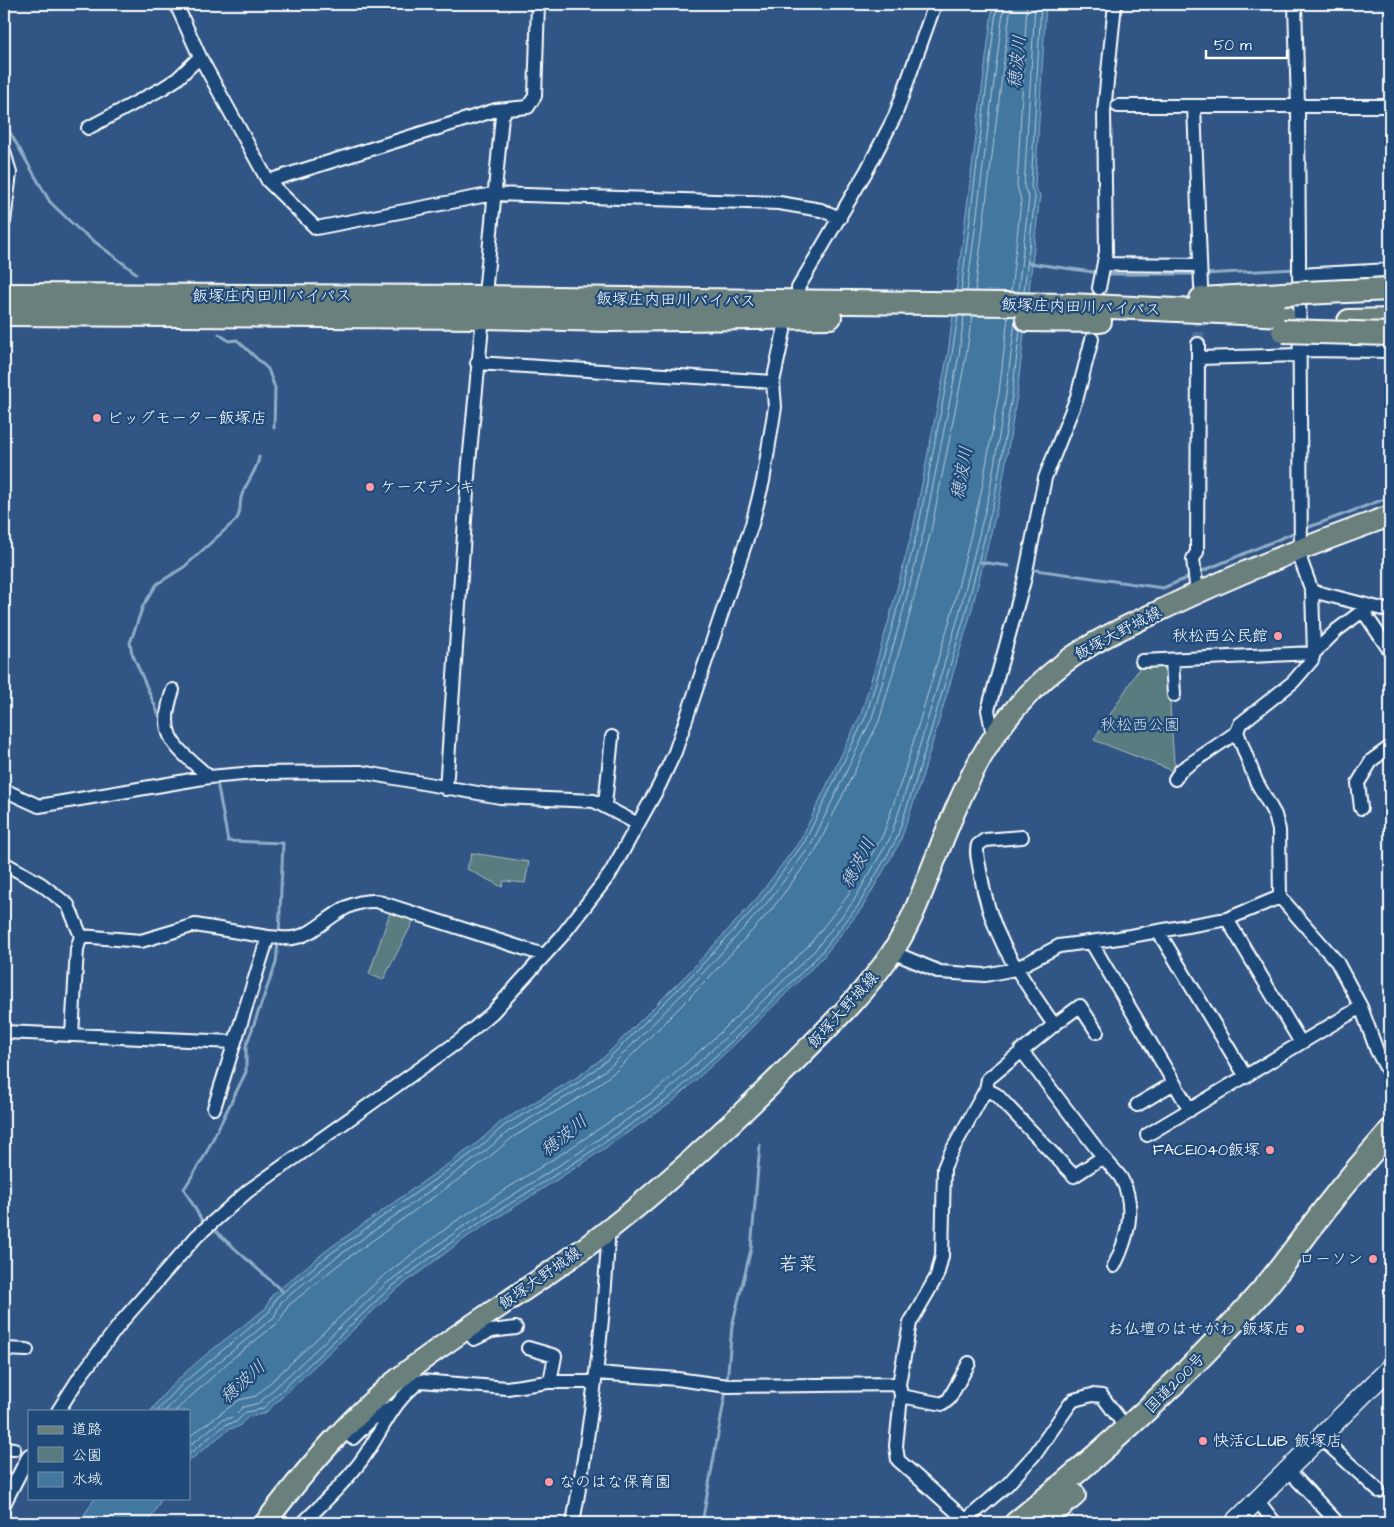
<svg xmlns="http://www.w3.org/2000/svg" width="1394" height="1527" font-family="'Architects Daughter','Klee One',sans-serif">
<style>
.green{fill:#587b80;stroke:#acbdc0}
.water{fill:#4377a0;stroke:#8eadc6}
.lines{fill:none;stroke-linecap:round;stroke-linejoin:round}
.shore{stroke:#b4c9d9;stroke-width:1}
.stream{stroke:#8eadc6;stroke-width:3}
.street-tunnel{stroke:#506f98;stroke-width:12;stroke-dasharray:12 6;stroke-linecap:butt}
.street-casing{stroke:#fff;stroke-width:16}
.secondary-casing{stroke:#fff;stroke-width:21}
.primary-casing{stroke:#fff;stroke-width:24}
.highway-casing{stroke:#fff;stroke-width:26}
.street{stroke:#1f4a7a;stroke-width:12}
.secondary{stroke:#1f4a7a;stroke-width:18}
.primary{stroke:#6a807d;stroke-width:20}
.highway{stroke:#6a807d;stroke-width:22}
.highway-bridge-casing{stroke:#fff;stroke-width:26;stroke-linecap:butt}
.highway-bridge{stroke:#6a807d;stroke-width:22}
.poi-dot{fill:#ff9aa2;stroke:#1f4a7a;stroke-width:2}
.labels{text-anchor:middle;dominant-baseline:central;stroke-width:4.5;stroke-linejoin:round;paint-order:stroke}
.street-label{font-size:16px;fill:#fff;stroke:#1f4a7a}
.poi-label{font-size:16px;fill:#fff;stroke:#1f4a7a;text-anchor:start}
.park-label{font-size:16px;fill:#d5dedf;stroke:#1f4a7a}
.water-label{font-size:18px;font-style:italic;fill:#d0dde7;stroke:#1f4a7a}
.quarter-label{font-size:19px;fill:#fff;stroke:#1f4a7a}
</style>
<rect width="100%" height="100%" fill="#315686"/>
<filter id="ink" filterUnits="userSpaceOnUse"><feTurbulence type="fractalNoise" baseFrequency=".02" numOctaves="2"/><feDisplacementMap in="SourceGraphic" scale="10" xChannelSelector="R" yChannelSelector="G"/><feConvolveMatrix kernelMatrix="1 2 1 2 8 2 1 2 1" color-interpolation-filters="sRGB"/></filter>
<g filter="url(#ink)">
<path class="green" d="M 1167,663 L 1174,763 L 1180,768 L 1176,772 L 1094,740 L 1142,664 Z
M 472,853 L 529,862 L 525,883 L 504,881 L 502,887 L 467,869 Z
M 391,910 L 415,918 L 383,980 L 369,974 Z"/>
<path class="water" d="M 993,4 L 1046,4 L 1035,187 L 1040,195 L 1017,395 L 1000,497 L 969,620 L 921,781 L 900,842 L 862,908 L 823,957 L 736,1043 L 671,1103 L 583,1163 L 467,1237 L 393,1292 L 264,1414 L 249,1416 L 238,1427 L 229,1429 L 189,1461 L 189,1411 L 151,1411 C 174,1375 232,1335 266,1308 L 272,1295 L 327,1250 L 476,1144 L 502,1121 L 576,1078 L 604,1057 L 693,968 L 758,897 L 801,839 L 861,714 L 888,623 L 913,528 L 948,353 Z
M 95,1498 L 162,1498 L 148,1523 L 79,1523 Z"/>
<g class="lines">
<path class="shore" d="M 961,291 L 997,4
M 967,291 L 1004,4
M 975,291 L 1011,4
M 1011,292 L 1021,200 L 1017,186 L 1027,4
M 1018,292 L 1029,198 L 1024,187 L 1035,4
M 1024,292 L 1035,197 L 1031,187 L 1041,4
M 157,1411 L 183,1383 L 269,1312 L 276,1298 L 330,1254 L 479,1148 L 505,1125 L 579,1082 L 607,1060 L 696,971 L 762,900 L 805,841 L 866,716 L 893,624 L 918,529 L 952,354 L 958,316
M 165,1411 L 187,1388 L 274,1317 L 281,1302 L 334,1259 L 483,1153 L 509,1131 L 583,1087 L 612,1065 L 701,975 L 766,904 L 811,845 L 872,718 L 899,626 L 924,530 L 959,355 L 964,316
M 175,1411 L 233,1358 L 279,1322 L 288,1306 L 338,1265 L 487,1159 L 513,1137 L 587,1093 L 616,1071 L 706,981 L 772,909 L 816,850 L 879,721 L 906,628 L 931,531 L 966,356 L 972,316
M 189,1437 L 239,1400 L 256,1396 L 382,1277 L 456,1221 L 572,1147 L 659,1088 L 723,1030 L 809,945 L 847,897 L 883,835 L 903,776 L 951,616 L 981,493 L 999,393 L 1008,317
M 189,1446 L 222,1420 L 233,1417 L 243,1407 L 259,1403 L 387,1283 L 461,1228 L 577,1154 L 664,1094 L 728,1035 L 815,950 L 853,902 L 890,838 L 910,778 L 958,618 L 989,495 L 1006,394 L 1015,321
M 189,1454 L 225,1425 L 236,1422 L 246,1412 L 262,1409 L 390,1288 L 464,1233 L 580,1159 L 668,1099 L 733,1040 L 820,954 L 858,906 L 896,840 L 916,780 L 964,619 L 995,496 L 1012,395 L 1020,330"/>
<path class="stream" d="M 4,122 L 50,202 L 78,229 L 136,273
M 1029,263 L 1100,273
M 1106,274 L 1197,274
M 1204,274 L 1295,269
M 219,334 L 229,341 L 237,340 L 268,369 L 275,388 L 274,428
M 1304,529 L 1390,497
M 980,562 L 1009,566
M 1036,570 L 1163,588 L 1192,576
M 1198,573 L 1298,531
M 162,722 L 132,653 L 130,643 L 143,606 L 157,584 L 184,567 L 236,520 C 242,512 239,507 241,498 C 245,483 257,472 259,457
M 217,782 L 228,841 L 283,843 L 279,935
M 206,1223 L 201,1219 L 184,1189 L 204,1157 L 246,1072 L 246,1046 L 276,963 L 278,942
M 211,1227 L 282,1291
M 727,1382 L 732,1326 L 751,1249 L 760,1145
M 702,1523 L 726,1390"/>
<path class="street-tunnel" d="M 1198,344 L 1200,307"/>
<defs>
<path id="street" d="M 176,4 L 200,57 L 268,181 L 316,228 L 493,194 L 779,203 L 821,210 L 840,218
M 1295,4 L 1298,106 L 1301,561 L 1312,591 L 1314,653 L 1312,660 L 1293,682 L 1240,724 L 1237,732 L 1256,781 L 1275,815 L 1279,830 L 1280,897 L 1337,962 L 1361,1007 L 1377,1051 L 1390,1075
M 1118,106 L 1390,106
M 1194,106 L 1201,286
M 88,128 L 163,88 L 177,79 L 200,57
M 4,151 L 10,173 L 4,222
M 268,181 L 496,110 L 507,109
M 1104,264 L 1200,265
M 1299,275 L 1390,270
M 798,288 L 867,170 L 895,116 L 935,4
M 1099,288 L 1106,252 L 1104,111 L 1115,4
M 1198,344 L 1198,358 L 1300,355
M 1300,350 L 1390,351
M 477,363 L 773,382
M 1312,591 L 1390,611
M 1197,593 L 1193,559 L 1197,552 L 1198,358
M 1363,611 L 1390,651
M 1172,660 L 1174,695
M 1142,661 L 1314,653 L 1337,630 L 1369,606
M 173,690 C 156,738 176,747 209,777
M 993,735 L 988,710 L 1024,581 L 1045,478 L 1077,397 L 1092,339
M 1175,779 L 1181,770 L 1237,732
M 446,789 L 469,463 L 502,116 L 507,109 L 528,107 L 535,96 L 538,4
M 4,790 L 39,806 L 209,777 L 255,773 L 361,772 L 500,797 L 594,801 L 638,824
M 605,805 L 612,737
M 1361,808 L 1358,783 L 1372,760 L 1390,747
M 4,863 L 41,884 L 68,905 L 81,936 L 141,941 L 195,925 L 268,937 L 214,1108
M 1227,919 L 1301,1043
M 1158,931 L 1246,1077
M 268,937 C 276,937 285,939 292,938 C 322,934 338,899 376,901 L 544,955
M 1091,942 L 1190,1110
M 892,952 L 940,972 L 985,975 L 1015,969 L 1059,946 L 1119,938 L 1227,919 L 1280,897
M 1054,1025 L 1080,1006 L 1097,1032
M 4,1032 L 234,1042
M 72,1035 L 77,949 L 81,936
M 986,1089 L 997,1095 L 1074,1176 L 1103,1157 L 1021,1050
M 1137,1105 L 1174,1083
M 1147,1135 L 1361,1007
M 1103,1157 C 1109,1164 1116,1171 1121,1178 C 1137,1206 1127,1240 1114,1266
M 467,1328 L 474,1339 L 491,1331 L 516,1328
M 528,1348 L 555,1356 L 550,1382
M 4,1349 L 27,1350
M 596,1373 L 677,1379 L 728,1386 L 899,1384
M 901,1396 L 943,1404 L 949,1399 L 969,1363
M 58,1411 L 81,1375 L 123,1320 L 197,1236 L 248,1191 L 459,1041 L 492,1013 L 561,937 L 610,874 L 659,786 L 675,752 L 752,524 L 763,481 L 775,407 L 773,382 L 784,331
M 343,1431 L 353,1438 L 371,1420 L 391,1407
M 1320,1437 L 1379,1491
M 4,1448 L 14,1449
M 1288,1470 L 1335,1520
M 1257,1500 L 1275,1523
M 4,1504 L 29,1455
M 966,1520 L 1007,1485 L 1036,1453 L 1070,1404 L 1074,1400 L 1092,1395 L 1102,1396 L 1127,1429
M 303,1523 C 323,1503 344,1484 361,1461 C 382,1433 392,1400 421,1381 L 507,1388 L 548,1382 L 595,1382
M 573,1523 C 590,1429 603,1336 608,1240 L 606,1232
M 969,1523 L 898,1460 L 896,1446 L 901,1396 L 899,1384 L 910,1323 L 937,1276 L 942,1256 L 944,1168 L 949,1156 L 986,1089 L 988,1079 L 1054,1025 C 1018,972 990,936 980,871 C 979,863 975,852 978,845 L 985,840 L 1022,837"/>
<path id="secondary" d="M 1234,1523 L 1390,1368"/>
<path id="primary" d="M 265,1523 C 307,1468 354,1412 409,1370 C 473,1321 543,1281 607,1231 C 672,1180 733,1123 792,1064 C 827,1029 863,995 891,954 C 912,924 923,889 937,855 C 967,777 995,715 1064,663 C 1093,641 1127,626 1159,611 C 1235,574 1311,544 1390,516"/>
<path id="highway" d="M 4,295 L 483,297 L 1070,305 L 1283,315
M 1201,299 L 1283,294
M 4,314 L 482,317 L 611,320 L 830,317
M 1027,320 L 1100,321
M 1349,321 L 1390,320
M 1016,1523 C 1103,1452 1186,1378 1260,1293 C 1286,1264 1307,1231 1332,1200 C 1350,1176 1371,1154 1390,1131
M 1041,1523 L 1074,1495"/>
</defs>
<use href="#street" class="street-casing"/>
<use href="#secondary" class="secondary-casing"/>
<use href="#primary" class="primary-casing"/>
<use href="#highway" class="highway-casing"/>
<use href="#street" class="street"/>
<use href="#secondary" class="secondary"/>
<use href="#primary" class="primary"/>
<use href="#highway" class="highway"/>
<defs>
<path id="highway-bridge" d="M 1283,294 L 1390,289
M 1283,331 L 1390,334"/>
</defs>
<use href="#highway-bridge" class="highway-bridge-casing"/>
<use href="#highway-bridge" class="highway-bridge"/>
</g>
</g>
<g class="poi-dot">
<circle cx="97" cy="418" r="5"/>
<circle cx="370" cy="487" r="5"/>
<circle cx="1278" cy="636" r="5"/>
<circle cx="1270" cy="1150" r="5"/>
<circle cx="1373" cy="1259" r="5"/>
<circle cx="1300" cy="1329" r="5"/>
<circle cx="1203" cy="1441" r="5"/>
<circle cx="549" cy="1482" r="5"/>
</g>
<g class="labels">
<g class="street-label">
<text x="272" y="296">飯塚庄内田川バイパス</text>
<text transform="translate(676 300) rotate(1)">飯塚庄内田川バイパス</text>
<text transform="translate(1081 307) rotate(2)">飯塚庄内田川バイパス</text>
<text transform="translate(1118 633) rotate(-28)">飯塚大野城線</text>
<text transform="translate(843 1010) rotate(-48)">飯塚大野城線</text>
<text transform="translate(540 1278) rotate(-35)">飯塚大野城線</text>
<text transform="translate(1175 1383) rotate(-45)">国道200号</text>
</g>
<g class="poi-label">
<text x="107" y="418">ビッグモーター飯塚店</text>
<text x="380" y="487">ケーズデンキ</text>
<text x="1268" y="636" text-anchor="end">秋松西公民館</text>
<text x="1260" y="1150" text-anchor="end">FACE1040飯塚</text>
<text x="1363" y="1259" text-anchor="end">ローソン</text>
<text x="1290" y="1329" text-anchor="end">お仏壇のはせがわ 飯塚店</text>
<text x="1213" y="1441">快活CLUB 飯塚店</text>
<text x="559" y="1482">なのはな保育園</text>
</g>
<g class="park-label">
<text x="1140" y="725">秋松西公園</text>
</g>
<g class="water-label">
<text transform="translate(1017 62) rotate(-84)">穂波川</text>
<text transform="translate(962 473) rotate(-80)">穂波川</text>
<text transform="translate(858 863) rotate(-63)">穂波川</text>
<text transform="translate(564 1136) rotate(-39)">穂波川</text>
<text transform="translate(243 1382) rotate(-42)">穂波川</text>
</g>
<g class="quarter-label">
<text x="798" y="1264">若菜</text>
</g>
</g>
<rect width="1394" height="1527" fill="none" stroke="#1f4a7a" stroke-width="20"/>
<rect x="10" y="10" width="1374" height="1507" fill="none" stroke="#fff" stroke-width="2" filter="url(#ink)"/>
<rect x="28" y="1410" width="162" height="90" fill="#1f4a7a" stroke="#7992af"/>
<rect x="38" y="1426" width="25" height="8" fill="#6a807d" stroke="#7992af"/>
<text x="72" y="1434" font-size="15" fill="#ffffff">道路</text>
<rect x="38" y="1447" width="25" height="15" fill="#587b80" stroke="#7992af"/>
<text x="72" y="1460" font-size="15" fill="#ffffff">公園</text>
<rect x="38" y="1472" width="25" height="15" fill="#4377a0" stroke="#7992af"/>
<text x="72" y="1484" font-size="15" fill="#ffffff">水域</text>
<path d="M1206 50v8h81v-8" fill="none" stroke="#ffffff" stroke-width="2.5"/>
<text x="1214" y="50" font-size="15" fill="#ffffff" stroke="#1f4a7a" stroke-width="4" paint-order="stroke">50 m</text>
</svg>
